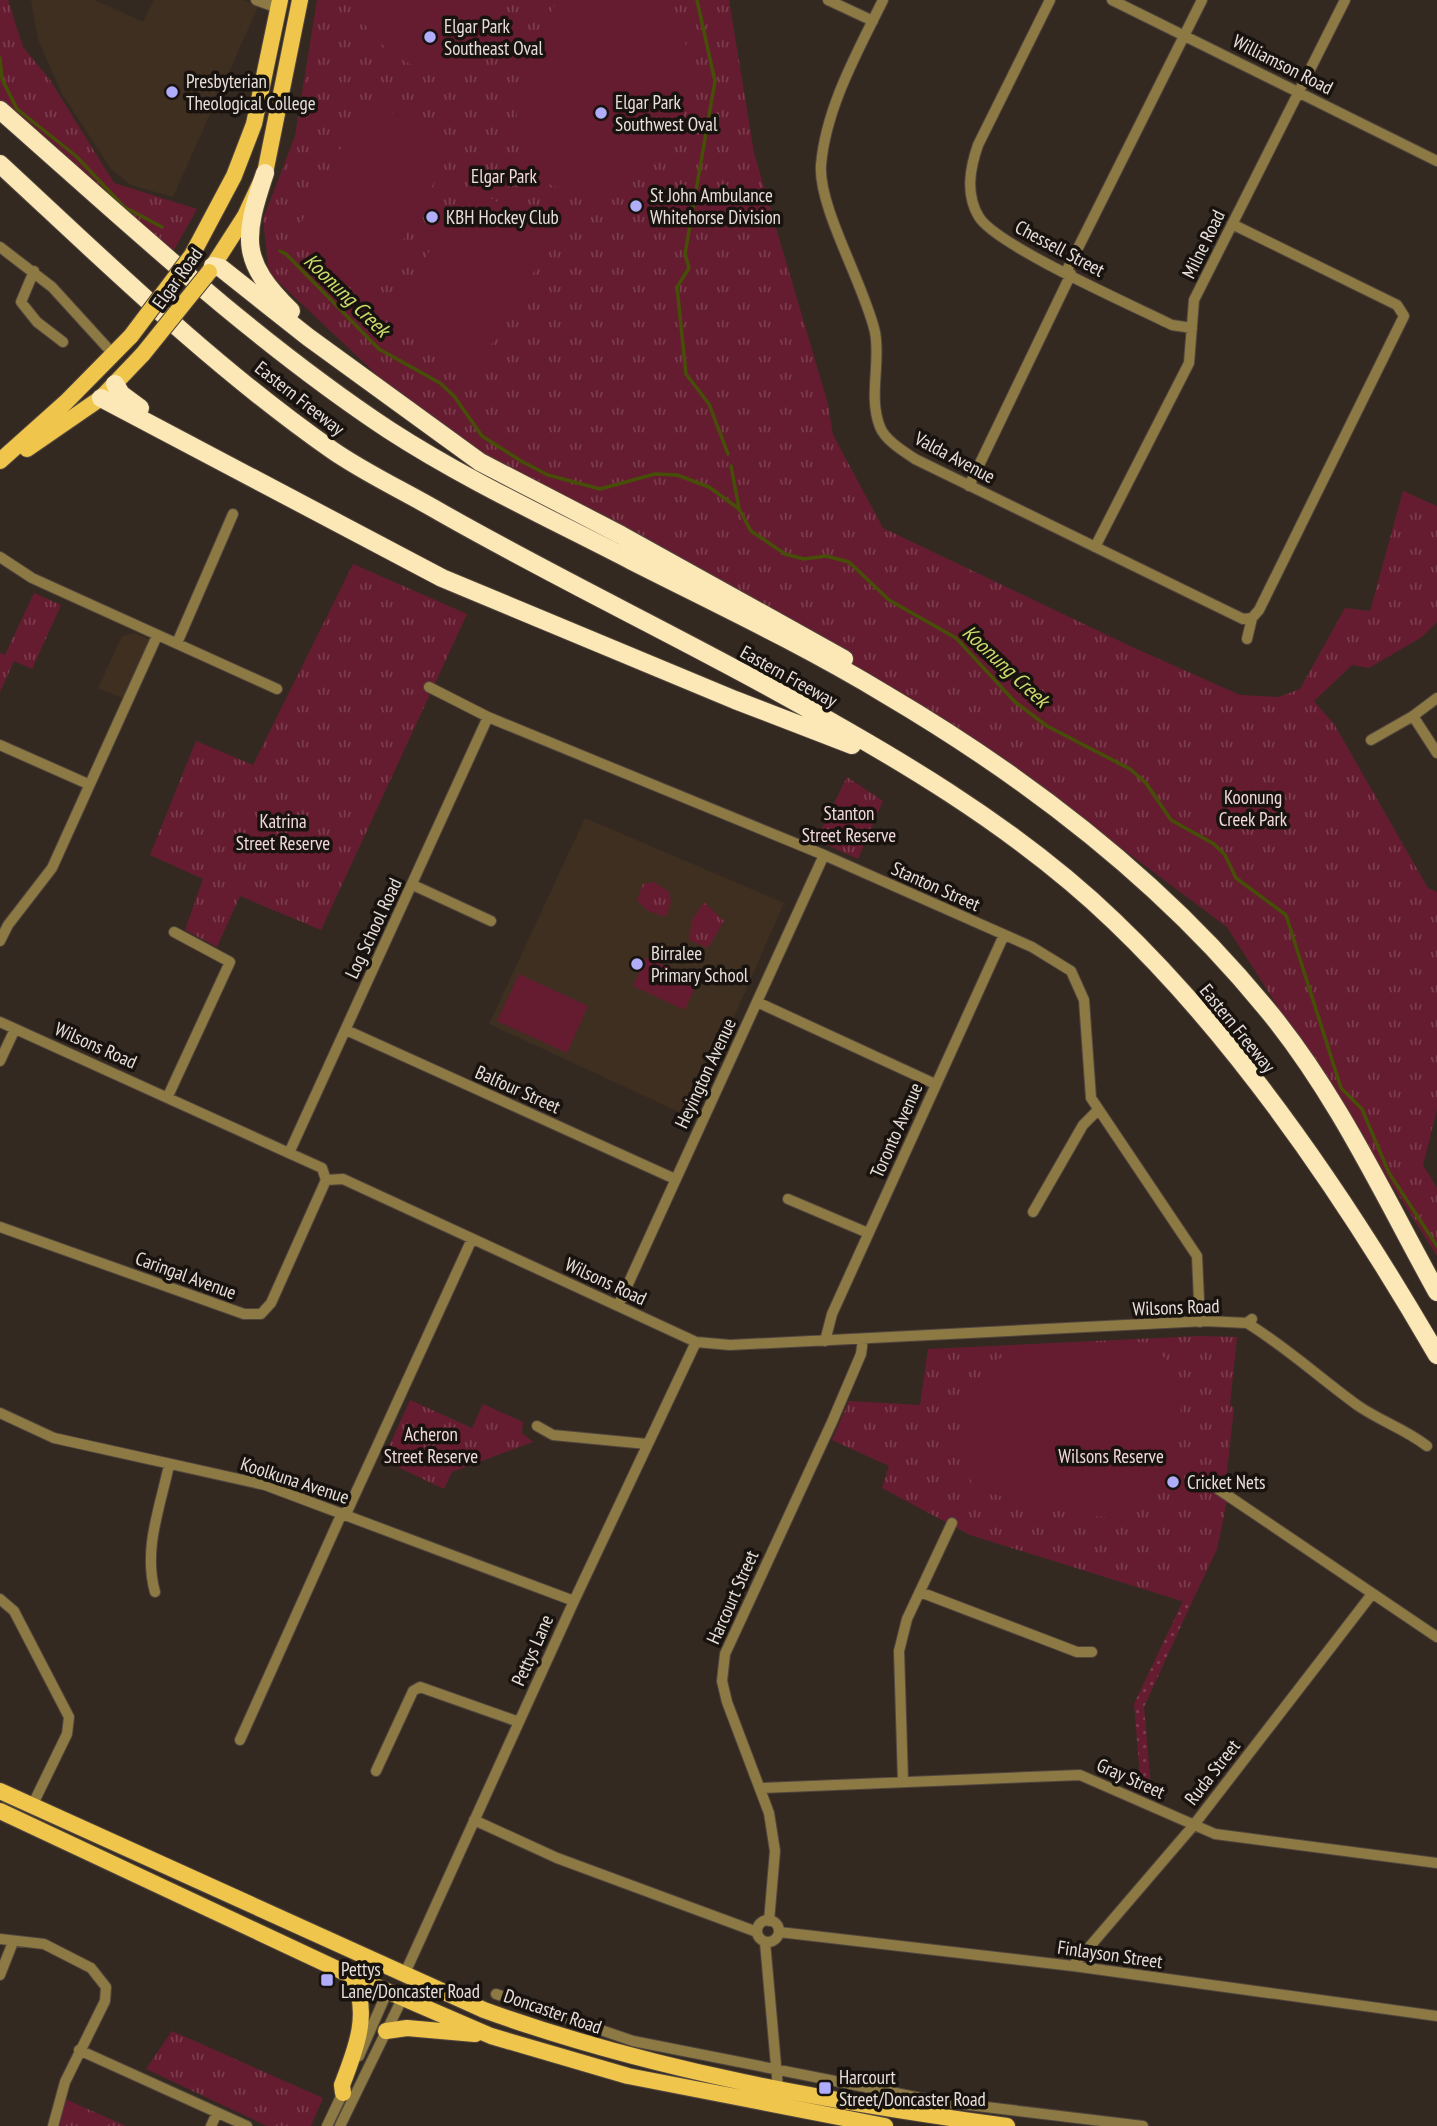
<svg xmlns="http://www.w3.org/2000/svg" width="1437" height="2126" font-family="'PT Sans Narrow',sans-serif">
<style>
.built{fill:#3f2f21}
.grass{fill:url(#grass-dots)}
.park{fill:url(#park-tufts)}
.pitch{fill:#651c31}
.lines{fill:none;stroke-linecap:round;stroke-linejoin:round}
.stream{stroke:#464e07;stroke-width:3.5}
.street-casing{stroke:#51463e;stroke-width:12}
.primary-casing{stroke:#51463e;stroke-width:18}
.highway-casing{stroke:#51463e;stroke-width:20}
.street{stroke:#8d7943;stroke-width:10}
.primary{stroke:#f0c54b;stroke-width:16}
.highway{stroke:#fce8b6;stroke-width:18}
.primary-bridge-casing{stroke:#51463e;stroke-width:18;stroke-linecap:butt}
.primary-bridge{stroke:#f0c54b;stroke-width:16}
.poi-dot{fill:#b0aefa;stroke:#18130f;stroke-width:2.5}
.labels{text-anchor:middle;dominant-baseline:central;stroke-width:7;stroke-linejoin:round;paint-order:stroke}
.poi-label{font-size:19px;fill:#e7dfd9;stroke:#18130f;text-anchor:start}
.street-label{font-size:19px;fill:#e7dfd9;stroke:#18130f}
.park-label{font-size:19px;fill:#f2d9dd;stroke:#18130f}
.water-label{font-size:21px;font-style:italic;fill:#ccdc6a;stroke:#18130f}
</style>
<defs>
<pattern id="grass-dots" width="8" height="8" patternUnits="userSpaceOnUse" patternTransform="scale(1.75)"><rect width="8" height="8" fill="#651c31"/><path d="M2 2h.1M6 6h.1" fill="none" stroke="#7b3d4e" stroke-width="1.8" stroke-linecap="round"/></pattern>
<pattern id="park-tufts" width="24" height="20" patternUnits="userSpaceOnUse" patternTransform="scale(1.75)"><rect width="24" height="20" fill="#651c31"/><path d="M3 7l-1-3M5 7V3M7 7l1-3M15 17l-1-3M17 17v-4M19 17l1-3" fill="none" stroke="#7b3d4e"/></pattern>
</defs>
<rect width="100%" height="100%" fill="#342920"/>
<path class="built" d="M 31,0 L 95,0 L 143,22 L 154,0 L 243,0 L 258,7 L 173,197 L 131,185 L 111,169 L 62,94 L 38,40 Z
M 134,633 L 150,640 L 124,699 L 98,688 L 122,636 Z
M 585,818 L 784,903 L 690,1117 L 489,1024 Z"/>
<path class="grass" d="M 1183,1601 L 1191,1604 L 1144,1707 L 1151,1788 L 1141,1789 L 1134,1704 Z"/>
<path class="park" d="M 0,0 L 8,0 L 23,47 L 50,80 L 114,183 L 197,209 L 170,257 L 0,114 Z
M 317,0 L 729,0 L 754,153 L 828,404 L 833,435 L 883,528 L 1130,646 L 1240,695 L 1279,697 L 1300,689 L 1345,608 L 1370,611 L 1403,491 L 1437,506 L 1437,622 L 1422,637 L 1369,668 L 1352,665 L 1314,701 L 1334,724 L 1428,888 L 1437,892 L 1437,1110 L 1423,1165 L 1437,1188 L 1437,1256 L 1227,927 L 1017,770 L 740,605 L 536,495 L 410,406 L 269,273 L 263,219 L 295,136 Z
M 353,564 L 467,614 L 321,930 L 240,896 L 217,947 L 185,930 L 203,879 L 150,855 L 196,741 L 253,765 Z
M 34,593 L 61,605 L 32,669 L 14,661 L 0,692 L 0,653 L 5,655 Z
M 847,777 L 883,801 L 858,859 L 816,840 Z
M 654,882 L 669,892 L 671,902 L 666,917 L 648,911 L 637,900 L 643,884 Z
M 704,902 L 724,921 L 708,948 L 689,940 L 692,920 Z
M 1200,1336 L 1237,1337 L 1230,1404 L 1234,1409 L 1226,1479 L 1228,1496 L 1217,1549 L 1191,1604 L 970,1535 L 882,1488 L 889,1466 L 832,1440 L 849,1401 L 920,1405 L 928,1349 Z
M 410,1400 L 472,1428 L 483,1404 L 523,1422 L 522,1433 L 533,1442 L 452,1472 L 444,1489 L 383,1460 Z
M 172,2031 L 323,2098 L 311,2126 L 267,2126 L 146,2069 Z
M 63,2098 L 126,2126 L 58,2126 Z"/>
<path class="pitch" d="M 352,0 L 505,0 L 479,46 L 455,67 C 444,67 427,70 416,66 C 390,58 360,25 352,0 Z
M 558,0 L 665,0 C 682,22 686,37 688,65 C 693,139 660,160 602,196 L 552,186 L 528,166 L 514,134 L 526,53 Z
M 367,99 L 454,146 L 379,285 L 293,238 Z
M 468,185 L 555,236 L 474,374 L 387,324 Z
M 646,957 L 698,981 L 685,1010 L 633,986 Z
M 519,974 L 588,1006 L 567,1053 L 497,1021 Z
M 1088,1344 C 1107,1344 1135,1340 1153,1349 C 1188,1366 1185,1439 1171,1469 L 1186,1480 L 1175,1496 L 1159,1485 C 1151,1496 1144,1510 1130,1515 C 1108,1524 987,1501 971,1481 C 949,1453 969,1370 1003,1357 C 1029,1348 1061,1348 1088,1344 Z"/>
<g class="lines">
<path class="stream" d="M 697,0 L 715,81 L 685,254 L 689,268 L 677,287 L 686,374 L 709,404 L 728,454
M 0,58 L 2,79 L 17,109 L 76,156 L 124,207 L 162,227
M 280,251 L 286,254 L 379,349 L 440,383 L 454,396 L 482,436 L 521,461 L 548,475 L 600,489 L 655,474 L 677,475 L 709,487 L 739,509 L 751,531 L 785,554 L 804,559 L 826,556 L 849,562 L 889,600 L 956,638 L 1015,702 L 1047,726 L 1130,769 L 1146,783 L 1171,820 L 1214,844 L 1225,855 L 1236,878 L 1286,915 L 1341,1088 L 1362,1109 L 1389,1173 L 1437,1246
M 731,466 L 739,508"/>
<defs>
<path id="street" d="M 256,0 L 278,8
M 828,0 L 873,21
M 883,0 C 858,51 826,107 821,165 C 818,207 864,284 875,332 C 881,363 868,397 880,427 C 885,440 903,451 915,459 L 1243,619 L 1252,618 L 1259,610 L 1404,316 L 1397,305 L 1232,224
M 1050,0 L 978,145 C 970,168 965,194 979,217 C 997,246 1134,306 1172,325 L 1192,328
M 1112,0 L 1437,161
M 0,247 L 52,287 L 114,355
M 34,271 L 21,302 L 37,322 L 63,342
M 1066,272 L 1202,0
M 969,486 L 1071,274
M 1095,547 L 1189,363 L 1194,300 L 1345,0
M 0,557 L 32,578 L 277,689
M 1247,639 L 1252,618
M 177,643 L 233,514
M 429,687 L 488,717 L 824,855 L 1032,947 L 1071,971 L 1084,1000 L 1091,1098 L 1197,1256 L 1200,1322
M 1413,716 L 1437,753
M 1371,740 L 1413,716 L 1437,698
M 0,745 L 88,784
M 413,885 L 491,921
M 0,941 L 8,925 L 52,868 L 157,636
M 757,1002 L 935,1084
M 0,1022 L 322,1168 L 326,1180 L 343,1179 L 696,1342 L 730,1345 L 1205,1321 L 1247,1323 L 1252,1319
M 346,1030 L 675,1179
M 0,1061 L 15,1029
M 168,1096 L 230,962 L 174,932
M 289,1153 L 488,717
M 788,1199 L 868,1233
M 1033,1212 L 1083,1125 L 1098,1110
M 0,1227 L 244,1314 L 261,1314 L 271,1303 L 326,1180
M 618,1306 L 824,855
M 1247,1323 C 1286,1347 1320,1378 1357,1405 C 1380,1421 1405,1429 1427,1446
M 825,1341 L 832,1314 L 1004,935
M 0,1413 L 54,1438 L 265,1485 L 574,1601
M 537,1426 L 553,1435 L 647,1444
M 1218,1489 L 1437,1637
M 346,1514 L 472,1239
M 155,1592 C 143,1549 160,1508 169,1465
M 920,1592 L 1077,1652 L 1092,1652
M 0,1599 L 14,1611 L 69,1717 L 67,1734 L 32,1806
M 240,1740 L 342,1513
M 376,1771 L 413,1691 L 420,1687 L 519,1722
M 903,1781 L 899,1651 L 907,1619 L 952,1523
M 762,1788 L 1080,1775 L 1215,1834 L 1437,1863
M 474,1820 L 557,1858 L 757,1932
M757 1931a11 11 0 1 1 22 0a11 11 0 1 1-22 0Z
M 769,1921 L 775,1851 L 769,1813 L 727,1702 L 722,1681 L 725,1654 L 832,1422 L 861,1354 L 863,1339
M 779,1932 L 1073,1966 L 1437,2016
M 0,1939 L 44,1944 L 91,1968 L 106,1987 L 105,2001 L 65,2082 L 53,2126
M 765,1942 L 778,2088
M 1073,1966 L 1193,1826 L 1372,1594
M 405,1973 L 574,1601 L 696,1342
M 0,1975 L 13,1942
M 496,1994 L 633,2041 L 936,2101 L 1143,2126
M 79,2050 L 247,2126
M 359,2056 L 388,1990
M 211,2126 L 217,2113
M 327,2126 L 345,2088
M 340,2126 L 403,1997"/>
<path id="primary" d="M 192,255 L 234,176 L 254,124 L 280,0
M 209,272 L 245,216 L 265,173 L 300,0
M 27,449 L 101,398 L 143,354
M 0,461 L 66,402 L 131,336
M 0,1791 L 484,2010 C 653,2071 830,2102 1007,2126
M 0,1811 L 352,1976 L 491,2036 L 628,2076 L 885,2126
M 386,2031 L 407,2028 L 475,2034
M 343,2093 L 342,2085 C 356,2049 371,2012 352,1976"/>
<path id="highway" d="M 0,110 C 125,220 250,338 389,430 C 466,480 551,519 632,561 C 717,604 804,645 885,694 C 1026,777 1161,880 1265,1007 C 1336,1092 1384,1196 1437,1292
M 0,164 C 107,263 212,366 332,450 C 365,473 404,491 440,512 C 547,573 659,627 767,686 C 889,753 1013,824 1114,921 C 1241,1042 1349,1203 1437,1355
M 265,173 C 243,239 240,261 291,311
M 213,266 L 221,268 L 308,337 L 480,462 L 621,535 L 844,659
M 115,384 L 121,394 L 140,408
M 101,398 L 442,578 L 735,700 L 852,745"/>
</defs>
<use href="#street" class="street-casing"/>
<use href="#primary" class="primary-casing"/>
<use href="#highway" class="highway-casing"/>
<use href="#street" class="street"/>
<use href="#primary" class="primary"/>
<use href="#highway" class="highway"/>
<defs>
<path id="primary-bridge" d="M 131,336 L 192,255
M 143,354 L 209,272"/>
</defs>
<use href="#primary-bridge" class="primary-bridge-casing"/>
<use href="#primary-bridge" class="primary-bridge"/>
</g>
<g class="poi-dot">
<circle cx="430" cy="37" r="7"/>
<circle cx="172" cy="92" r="7"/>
<circle cx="601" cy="113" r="7"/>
<circle cx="636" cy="206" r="7"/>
<circle cx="432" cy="217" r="7"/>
<circle cx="637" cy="964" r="7"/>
<circle cx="1173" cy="1482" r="7"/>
<rect x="320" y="1973" width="14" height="14" rx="3.5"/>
<rect x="818" y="2081" width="14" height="14" rx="3.5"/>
</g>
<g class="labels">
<g class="poi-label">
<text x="444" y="26">Elgar Park<tspan x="444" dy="22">Southeast Oval</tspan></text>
<text x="186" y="81">Presbyterian<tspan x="186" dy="22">Theological College</tspan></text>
<text x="615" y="102">Elgar Park<tspan x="615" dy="22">Southwest Oval</tspan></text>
<text x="650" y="195">St John Ambulance<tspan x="650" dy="22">Whitehorse Division</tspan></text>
<text x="446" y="217">KBH Hockey Club</text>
<text x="651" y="953">Birralee<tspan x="651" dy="22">Primary School</tspan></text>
<text x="1187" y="1482">Cricket Nets</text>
<text x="341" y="1969">Pettys<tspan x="341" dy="22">Lane/Doncaster Road</tspan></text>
<text x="839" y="2077">Harcourt<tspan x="839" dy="22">Street/Doncaster Road</tspan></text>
</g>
<g class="street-label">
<text transform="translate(1283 64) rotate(27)">Williamson Road</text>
<text transform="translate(1203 244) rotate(-64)">Milne Road</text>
<text transform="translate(1060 248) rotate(28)">Chessell Street</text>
<text transform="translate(177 278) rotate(-54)">Elgar Road</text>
<text transform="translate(300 398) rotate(38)">Eastern Freeway</text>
<text transform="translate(955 457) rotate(28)">Valda Avenue</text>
<text transform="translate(789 676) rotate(29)">Eastern Freeway</text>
<text transform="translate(936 886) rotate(24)">Stanton Street</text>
<text transform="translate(373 928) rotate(-65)">Log School Road</text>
<text transform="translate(1238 1028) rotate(51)">Eastern Freeway</text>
<text transform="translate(96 1045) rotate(24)">Wilsons Road</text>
<text transform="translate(705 1073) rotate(-65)">Heyington Avenue</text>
<text transform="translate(518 1089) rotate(24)">Balfour Street</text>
<text transform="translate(896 1130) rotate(-66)">Toronto Avenue</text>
<text transform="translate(186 1275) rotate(20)">Caringal Avenue</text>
<text transform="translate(606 1281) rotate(25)">Wilsons Road</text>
<text transform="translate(1176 1307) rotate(-2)">Wilsons Road</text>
<text transform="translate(295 1480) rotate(18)">Koolkuna Avenue</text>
<text transform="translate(732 1597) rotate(-66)">Harcourt Street</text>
<text transform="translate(532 1650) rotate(-66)">Pettys Lane</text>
<text transform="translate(1212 1772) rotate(-52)">Ruda Street</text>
<text transform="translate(1131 1778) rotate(24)">Gray Street</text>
<text transform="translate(1110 1954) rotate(8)">Finlayson Street</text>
<text transform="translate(553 2011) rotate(19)">Doncaster Road</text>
</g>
<g class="park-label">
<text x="504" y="176">Elgar Park</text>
<text x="1253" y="797">Koonung<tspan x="1253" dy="22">Creek Park</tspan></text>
<text x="849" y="813">Stanton<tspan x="849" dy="22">Street Reserve</tspan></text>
<text x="283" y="821">Katrina<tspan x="283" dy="22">Street Reserve</tspan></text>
<text x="431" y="1434">Acheron<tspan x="431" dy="22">Street Reserve</tspan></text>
<text x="1111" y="1456">Wilsons Reserve</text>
</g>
<g class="water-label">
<text transform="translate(347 295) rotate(44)">Koonung Creek</text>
<text transform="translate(1006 666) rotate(43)">Koonung Creek</text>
</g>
</g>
</svg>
